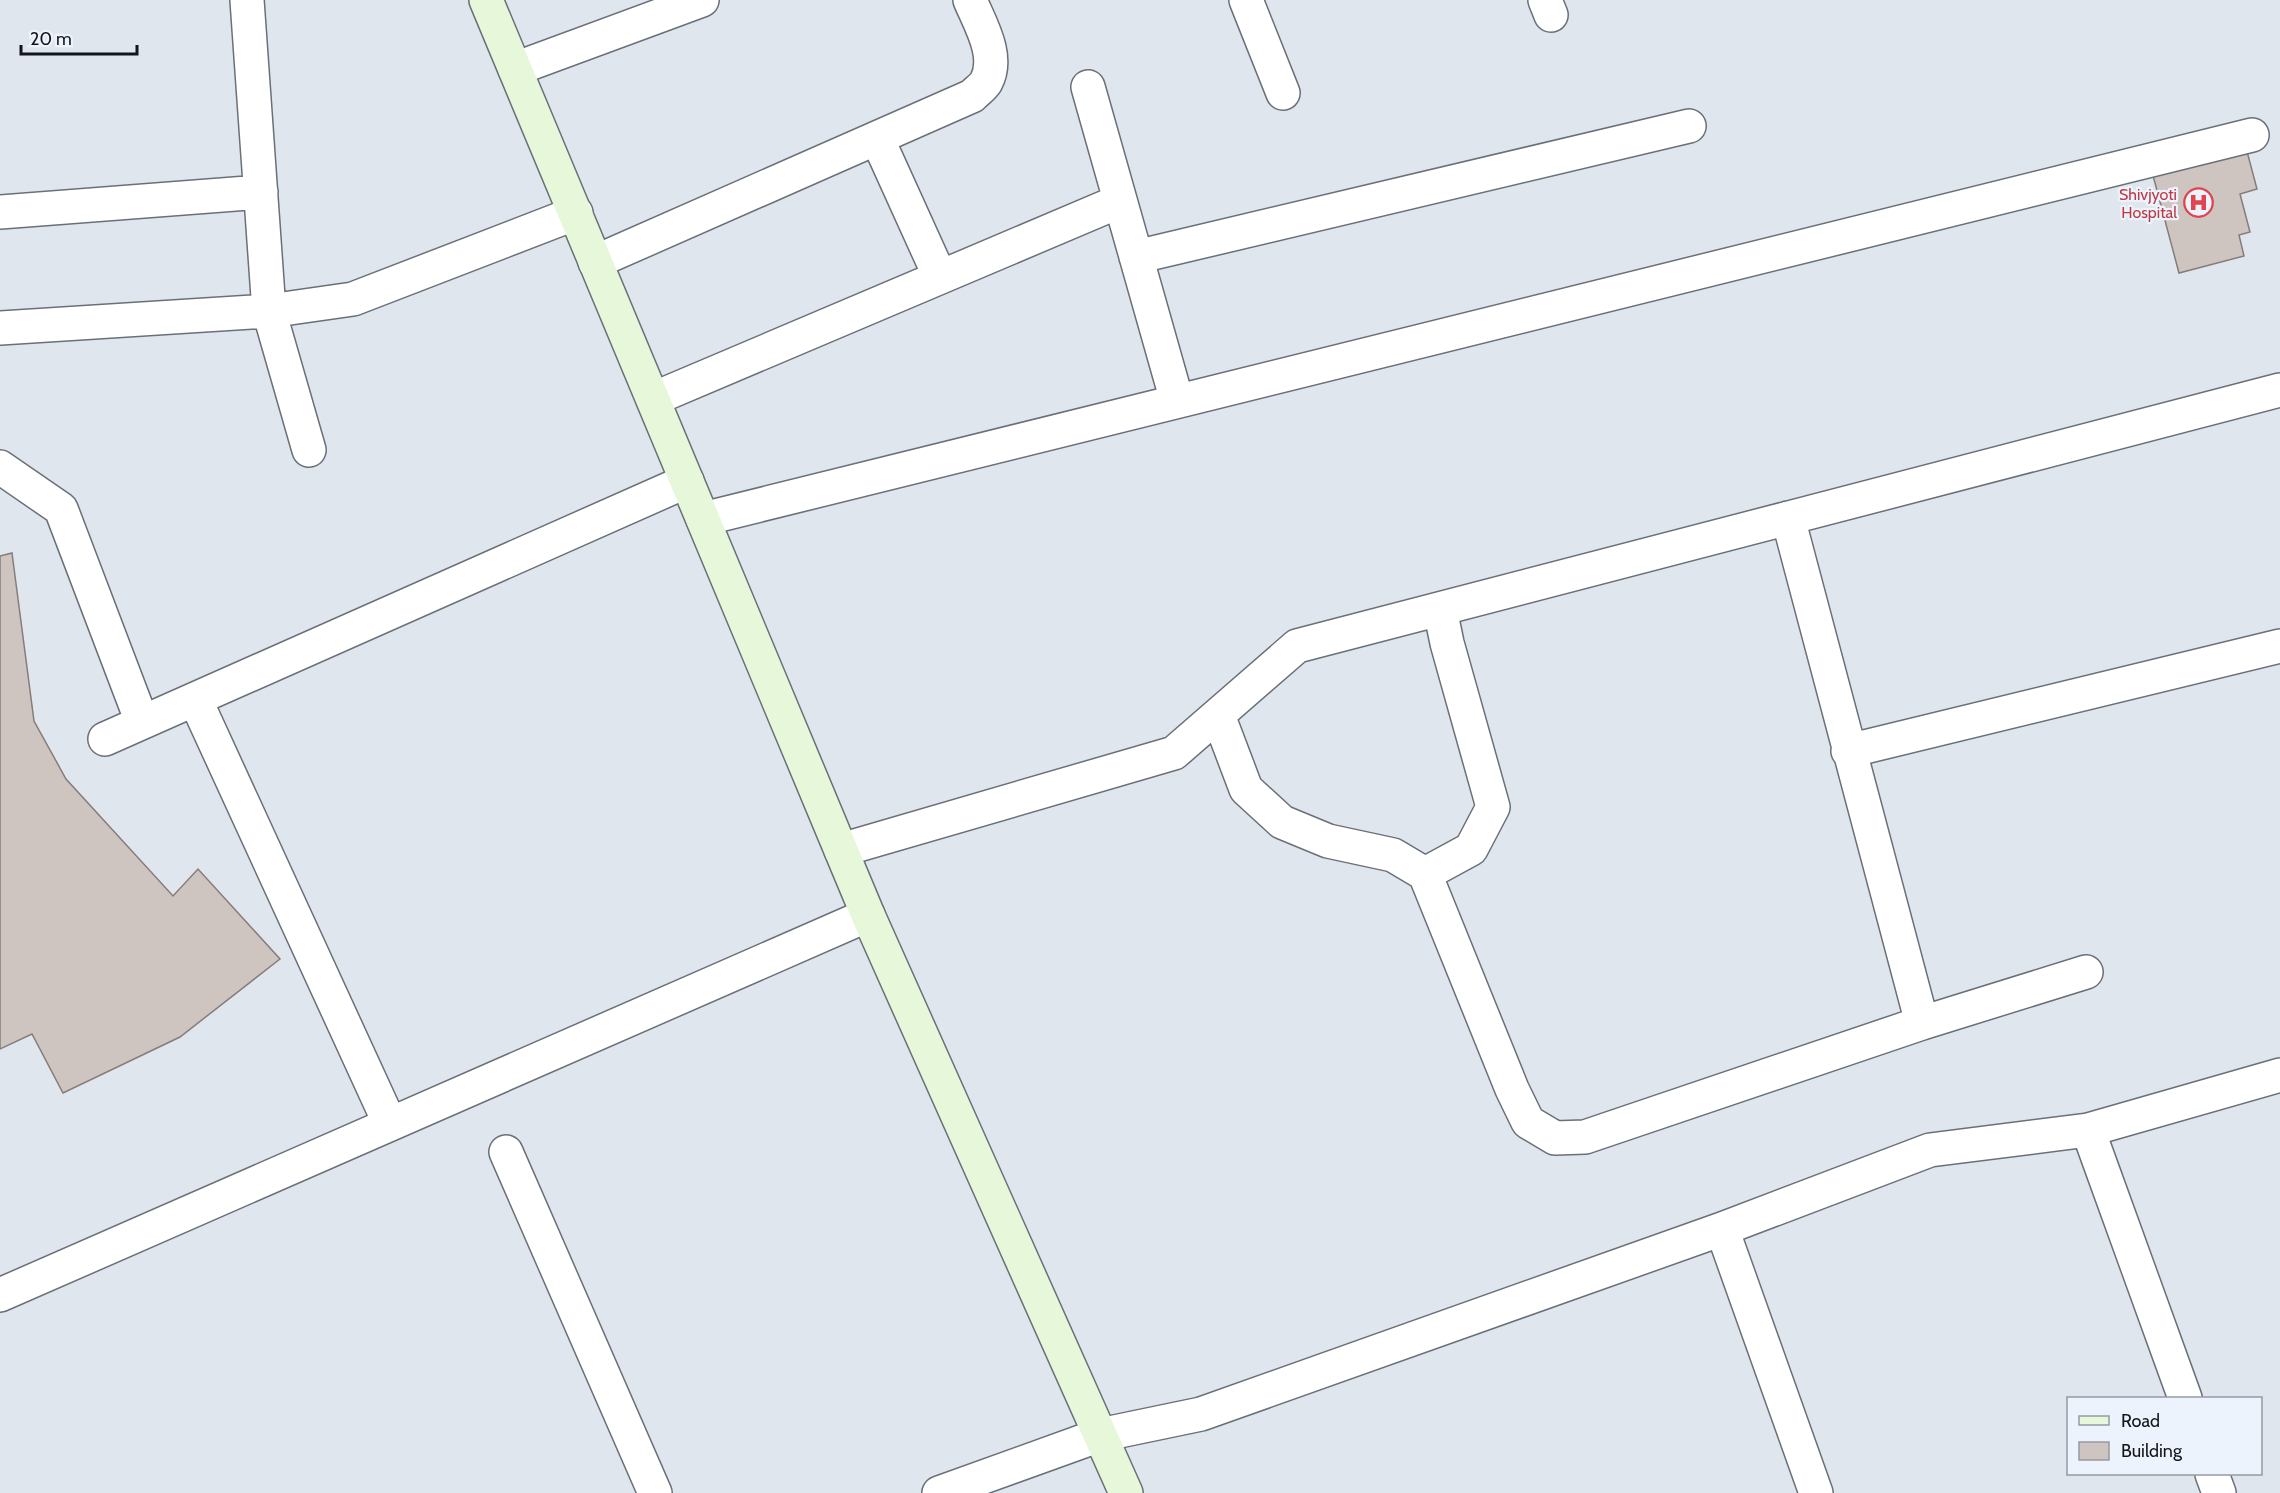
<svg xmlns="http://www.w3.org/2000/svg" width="2280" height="1493" font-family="Cabin,sans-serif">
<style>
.building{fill:#cec4c0;stroke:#867c79;stroke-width:1.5}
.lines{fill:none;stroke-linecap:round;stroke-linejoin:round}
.street-casing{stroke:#6a7077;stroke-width:36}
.secondary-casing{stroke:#6a7077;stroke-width:36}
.street{stroke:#fff;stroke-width:33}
.secondary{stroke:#e7f8da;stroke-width:33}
.labels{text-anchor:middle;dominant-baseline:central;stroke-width:4.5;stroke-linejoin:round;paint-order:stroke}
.health-label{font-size:16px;fill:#be3a42;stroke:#edf3fc;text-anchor:end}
</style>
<rect width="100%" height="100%" fill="#dfe6ee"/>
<path class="building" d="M 2245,144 L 2257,189 L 2240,194 L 2250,232 L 2239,235 L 2244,256 L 2179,273 L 2151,168 Z
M 12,553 L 34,721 L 66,779 L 173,896 L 198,869 L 280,959 L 180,1037 L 63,1093 L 32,1034 L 0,1049 L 0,556 Z"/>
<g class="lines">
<defs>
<path id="street" d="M 247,0 L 269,311 L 309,450
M 1246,0 L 1283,93
M 1545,0 L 1551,15
M 515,69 L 702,0
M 1088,87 L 1177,401
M 877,138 L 940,277
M 0,212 L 261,192
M 1136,257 L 1689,126
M 595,262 L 972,96 C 976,92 983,87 986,82 C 1000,56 980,24 970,0
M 0,328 L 269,311 L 353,299 L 576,213
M 653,399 L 1120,201
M 0,467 L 61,509 L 142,722
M 1788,518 L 1922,1023
M 703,519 L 2252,135
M 195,699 L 390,1124
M 1218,715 L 1246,789 L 1282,822 L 1328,841 L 1393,855 L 1425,874 L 1512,1089 L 1528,1122 L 1555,1138 L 1585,1137 L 1922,1023 L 2086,972
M 105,739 L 687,481
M 1848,751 L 2280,646
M 841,850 L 1174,753 L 1297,646 L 2280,390
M 1425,874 L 1471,849 L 1493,807 L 1447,643 L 1440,609
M 2088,1130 L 2185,1398
M 506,1152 L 655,1493
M 1722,1229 L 1816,1493
M 0,1295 L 868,915
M 2212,1474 L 2219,1493
M 939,1493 L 1100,1435 L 1201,1414 L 1722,1229 L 1930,1150 L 2088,1130 L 2280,1075"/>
<path id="secondary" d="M 486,0 L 868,915 L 1126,1493"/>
</defs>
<use href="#street" class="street-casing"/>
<use href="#secondary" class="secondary-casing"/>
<use href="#street" class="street"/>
<use href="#secondary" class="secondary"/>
</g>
<defs>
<symbol id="hospital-ring" viewBox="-11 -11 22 22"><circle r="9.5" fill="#edf3fc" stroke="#e0444e" stroke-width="1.5"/><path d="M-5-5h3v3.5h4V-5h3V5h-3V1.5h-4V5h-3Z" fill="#e0444e"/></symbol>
</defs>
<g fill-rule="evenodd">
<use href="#hospital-ring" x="2182" y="186" width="33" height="33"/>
</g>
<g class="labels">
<g class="health-label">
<text x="2177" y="194">Shivjyoti<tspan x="2177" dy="18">Hospital</tspan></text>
</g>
</g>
<rect x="2067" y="1397" width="195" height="78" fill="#edf3fc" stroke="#969aa1" stroke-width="1.5"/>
<rect x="2079" y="1416" width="30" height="9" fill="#e7f8da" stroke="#969aa1" stroke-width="1.5"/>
<text x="2121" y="1427" font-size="18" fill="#131518">Road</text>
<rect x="2079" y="1442" width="30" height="18" fill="#cec4c0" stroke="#969aa1" stroke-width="1.5"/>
<text x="2121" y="1457" font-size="18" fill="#131518">Building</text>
<path d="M21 45v9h116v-9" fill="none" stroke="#131518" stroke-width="3"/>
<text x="30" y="45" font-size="18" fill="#131518" stroke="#edf3fc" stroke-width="4.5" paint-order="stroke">20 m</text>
</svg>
